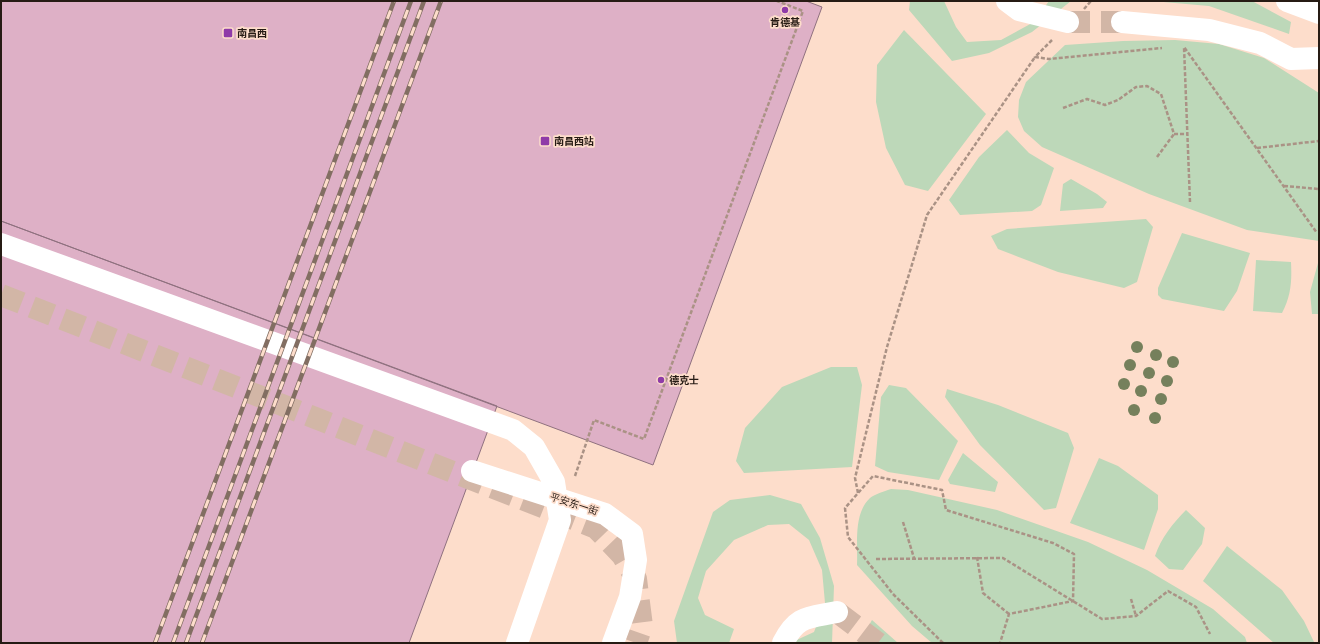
<svg xmlns="http://www.w3.org/2000/svg" width="1320" height="644" font-family="Lora,'Noto Sans SC',serif">
<style>
.green{fill:#bdd8b9}
.building{fill:#deb0c6;stroke:#8f717f}
.lines{fill:none;stroke-linecap:round;stroke-linejoin:round}
.minor-tunnel{stroke:#d2b6a6;stroke-width:22;stroke-dasharray:22 11;stroke-linecap:butt}
.path{stroke:#aa9285;stroke-width:2.5;stroke-dasharray:4 2;stroke-linecap:butt}
.minor{stroke:#fff;stroke-width:22}
.rail-casing{stroke:#826e62;stroke-width:4.5}
.rail{stroke:#fdddcb;stroke-width:3;stroke-dasharray:9;stroke-linecap:butt}
.tree{fill:#75805c}
.poi-dot{fill:#8f3ba8;stroke:#fdddcb;stroke-width:1.5}
.labels{text-anchor:middle;dominant-baseline:central;stroke-width:3.5;stroke-linejoin:round;paint-order:stroke}
.poi-label{font-size:10px;font-weight:bold;fill:#261b14;stroke:#fdddcb;text-anchor:start}
.street-label{font-size:10px;fill:#261b14;stroke:#fdddcb}
</style>
<rect width="100%" height="100%" fill="#fdddcb"/>
<path class="green" d="M 910,1 L 944,1 L 956,27 L 967,42 L 1001,40 L 1034,22 L 1049,1 L 1071,1 L 1032,32 L 989,53 L 952,61 L 909,10 Z
M 1152,1 L 1252,1 L 1291,22 L 1289,34 L 1209,6 Z
M 904,30 L 986,114 L 928,191 L 905,185 L 886,148 L 876,102 L 877,65 Z
M 1175,40 L 1219,44 L 1264,58 L 1319,93 L 1319,241 L 1247,230 L 1149,194 L 1042,147 L 1024,131 L 1018,117 L 1019,100 L 1026,82 L 1065,45 L 1123,41 Z
M 1007,130 L 1029,153 L 1054,168 L 1041,205 L 1032,211 L 960,215 L 949,200 L 979,157 Z
M 1071,179 L 1097,194 L 1107,202 L 1103,208 L 1060,211 L 1063,184 Z
M 1146,219 L 1153,227 L 1137,282 L 1124,288 L 1058,272 L 998,249 L 991,236 L 1007,229 Z
M 1182,233 L 1250,253 L 1237,291 L 1224,311 L 1162,299 L 1158,295 L 1158,288 Z
M 1256,260 L 1291,262 C 1292,281 1291,296 1282,313 L 1253,311 Z
M 1318,263 L 1319,314 L 1312,314 L 1310,292 Z
M 831,367 L 857,367 L 862,385 L 852,467 L 744,473 L 736,461 L 745,428 L 782,387 Z
M 889,385 L 906,388 L 958,441 L 939,480 L 888,472 L 875,466 L 881,397 Z
M 947,389 L 998,405 L 1068,433 L 1074,448 L 1056,508 L 1044,510 L 980,445 L 945,397 Z
M 963,453 L 998,482 L 995,492 L 950,484 L 948,480 Z
M 1099,458 L 1118,466 L 1158,495 L 1158,509 L 1144,550 L 1070,523 Z
M 891,489 L 908,490 L 997,510 L 1088,542 L 1147,570 L 1213,609 L 1245,637 L 1247,643 L 932,643 L 912,626 L 857,565 C 858,544 853,514 870,498 C 875,494 885,491 891,489 Z
M 770,495 L 801,504 L 820,538 L 834,586 L 832,643 L 790,643 L 814,632 L 825,603 L 822,570 L 809,540 L 789,524 L 768,525 L 734,540 L 706,571 L 698,598 L 705,615 L 734,629 L 729,643 L 677,643 L 674,621 L 713,512 L 730,500 Z
M 1186,510 L 1205,528 L 1202,544 L 1183,570 L 1169,569 L 1155,556 C 1161,538 1173,523 1186,510 Z
M 1227,546 L 1282,590 L 1304,621 L 1314,642 L 1274,643 L 1203,581 Z
M 872,620 L 898,643 L 859,643 Z"/>
<path class="building" d="M 1,1 L 806,1 L 822,7 L 653,465 L 1,221 Z
M 1,221 L 497,406 L 409,643 L 1,643 Z"/>
<g class="lines">
<path class="minor-tunnel" d="M 1068,22 L 1122,22
M 1,295 L 596,528 L 622,555 L 636,579 L 642,626 L 636,643
M 837,612 L 878,643"/>
<path class="path" d="M 1084,9 L 1091,1
M 1052,40 L 1035,57 L 1049,59 L 1162,48
M 1063,108 L 1087,99 L 1105,105 L 1118,100 L 1136,87 L 1147,86 L 1161,94 L 1174,134 L 1187,134
M 1257,148 L 1319,141
M 1157,157 L 1174,134
M 1284,186 L 1319,189
M 1190,202 L 1184,47 L 1317,233
M 575,476 L 594,420 L 644,439 L 803,11 L 777,1
M 858,493 L 855,478 L 887,347 L 927,215 L 1035,57
M 903,522 L 914,558
M 977,557 L 983,593 L 1009,614
M 876,559 L 1003,558 L 1102,619 L 1136,616 L 1168,591 L 1196,607 L 1210,634
M 1131,599 L 1136,616
M 943,643 L 893,594 L 848,537 L 845,508 L 873,476 L 942,490 L 946,510 L 1053,543 L 1074,554 L 1073,601 L 1009,614 L 1000,643"/>
<path class="minor" d="M 1007,1 L 1019,10 L 1068,22
M 1287,1 L 1319,13
M 1122,22 L 1209,30 L 1260,43 L 1291,59 L 1319,58
M 1,244 L 513,430 L 534,447 L 554,482 L 560,520 L 517,643
M 472,471 L 605,514 L 632,534 L 636,560 L 630,597 L 613,643
M 783,643 C 797,615 808,618 837,612"/>
<defs>
<path id="rail" d="M 155,643 L 394,1
M 173,643 L 411,1
M 186,643 L 424,1
M 202,643 L 441,1"/>
</defs>
<use href="#rail" class="rail-casing"/>
<use href="#rail" class="rail"/>
</g>
<g class="tree">
<circle cx="1137" cy="347" r="6"/>
<circle cx="1156" cy="355" r="6"/>
<circle cx="1173" cy="362" r="6"/>
<circle cx="1130" cy="365" r="6"/>
<circle cx="1149" cy="373" r="6"/>
<circle cx="1167" cy="381" r="6"/>
<circle cx="1124" cy="384" r="6"/>
<circle cx="1141" cy="391" r="6"/>
<circle cx="1161" cy="399" r="6"/>
<circle cx="1134" cy="410" r="6"/>
<circle cx="1155" cy="418" r="6"/>
</g>
<g class="poi-dot">
<circle cx="785" cy="10" r="4"/>
<rect x="223" y="28" width="10" height="10" rx="2"/>
<rect x="540" y="136" width="10" height="10" rx="2"/>
<circle cx="661" cy="380" r="4"/>
</g>
<g class="labels">
<g class="poi-label">
<text x="785" y="22" text-anchor="middle">肯德基</text>
<text x="237" y="33">南昌西</text>
<text x="554" y="141">南昌西站</text>
<text x="669" y="380">德克士</text>
</g>
<g class="street-label">
<text transform="translate(574 504) rotate(18)">平安东一街</text>
</g>
</g>
<rect width="1320" height="644" fill="none" stroke="#261b14" stroke-width="4"/>
</svg>
